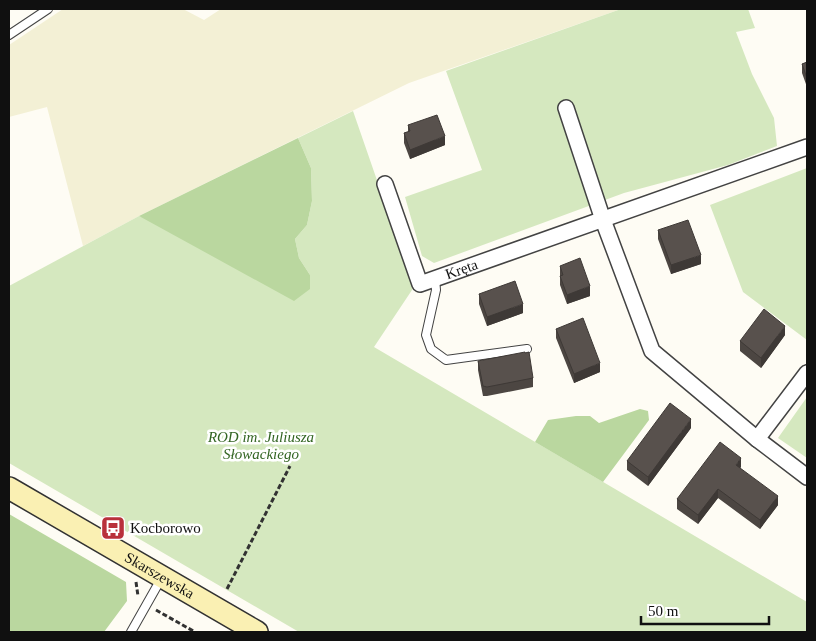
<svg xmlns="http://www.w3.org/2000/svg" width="816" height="641" font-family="Georgia,serif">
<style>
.farmland{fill:#f3f0d5}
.green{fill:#d5e8bf}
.forest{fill:#bad79f}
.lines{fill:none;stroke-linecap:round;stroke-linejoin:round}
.lane-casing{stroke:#434343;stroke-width:10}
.street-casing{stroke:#434343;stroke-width:18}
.secondary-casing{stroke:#323232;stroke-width:24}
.path{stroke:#323232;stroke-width:3;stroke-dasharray:5 2.5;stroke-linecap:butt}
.lane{stroke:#fff;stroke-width:8}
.street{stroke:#fff;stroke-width:15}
.secondary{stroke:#faf0b3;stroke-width:21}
.wall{fill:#4c4642}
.shaded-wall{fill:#3e3936}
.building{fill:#58514d;stroke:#3e3936}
.labels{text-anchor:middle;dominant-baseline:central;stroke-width:5;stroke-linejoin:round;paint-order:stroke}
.street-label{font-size:15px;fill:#101010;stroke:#fff}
.park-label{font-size:15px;font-style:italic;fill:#336523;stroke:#fff}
.poi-label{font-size:15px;fill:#101010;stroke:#fff;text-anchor:start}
</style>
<rect width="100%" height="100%" fill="#fefcf4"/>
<path class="farmland" d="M 63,9 L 183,9 L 204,20 L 221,9 L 621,9 L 409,83 L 139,216 L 83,246 L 47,107 L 9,117 L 9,45 Z"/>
<path class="green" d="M 621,9 L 748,9 L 755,28 L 736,32 L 752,74 L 774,118 L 777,146 L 728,165 L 624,193 L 434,263 L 422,256 L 405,197 L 482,170 L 446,71 Z
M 353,111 L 414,287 L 374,347 L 807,602 L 807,632 L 299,632 L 9,463 L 9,286 L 139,216 L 310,275 L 299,258 L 295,239 L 307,225 L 312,201 L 311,168 L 298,138 Z
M 807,168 L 807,340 L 743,292 L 710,205 Z
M 807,397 L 807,458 L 778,438 Z"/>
<path class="forest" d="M 298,138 L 311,168 L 312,201 L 307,225 L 295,239 L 299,258 L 310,275 L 310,289 L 294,301 L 139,216 Z
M 640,409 L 648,411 L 649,420 L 603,482 L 535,442 L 548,420 L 576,416 L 590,416 L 599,423 Z
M 9,514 L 126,582 L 127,601 L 104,632 L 9,632 Z"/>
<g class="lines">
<defs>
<path id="lane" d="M 9,35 L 48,9
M 435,279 L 436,290 L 426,335 L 431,349 L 446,360 L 527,349
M 131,632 L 161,579"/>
<g id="street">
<path d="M 566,108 L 603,220 L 652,351 L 757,439 L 807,477"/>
<path id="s1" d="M 385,184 L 420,284 L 807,147"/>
<path d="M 757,439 L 807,373"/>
</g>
<g id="secondary">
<path id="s2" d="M 9,488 L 257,632"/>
</g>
</defs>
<use href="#lane" class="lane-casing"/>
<use href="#street" class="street-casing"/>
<use href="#secondary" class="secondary-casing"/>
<path class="path" d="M 136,582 L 138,596
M 227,589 L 290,466
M 156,610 L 195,632"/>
<use href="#lane" class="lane"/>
<use href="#street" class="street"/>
<use href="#secondary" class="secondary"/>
</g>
<path class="wall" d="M 807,62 L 807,87 L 802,73 L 802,64 Z
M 408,125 L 445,145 L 410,159 L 404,143 L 404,133 L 408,132 Z
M 658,230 L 701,264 L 671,274 L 658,239 Z
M 560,266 L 590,296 L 567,304 L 560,285 Z
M 479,294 L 523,313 L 487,326 L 479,304 Z
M 556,329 L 600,372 L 574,383 L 556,338 Z
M 785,335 L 761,368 L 740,351 L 740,341 Z
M 478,361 L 533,378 L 533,387 L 487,396 L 483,396 L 478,370 Z
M 691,428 L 648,486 L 627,470 L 627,461 Z
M 741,467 L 740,468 L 778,505 L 760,529 L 718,498 L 698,524 L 677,509 L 677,499 Z"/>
<path class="shaded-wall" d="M 445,136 L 445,145 L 410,159 L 410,150 Z
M 701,255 L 701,264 L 671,274 L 671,265 Z
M 590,286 L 590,296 L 567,304 L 567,295 Z
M 523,304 L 523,313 L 487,326 L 487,317 Z
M 785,326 L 785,335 L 761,368 L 761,358 Z
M 600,363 L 600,372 L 574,383 L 574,374 Z
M 691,419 L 691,428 L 648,486 L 648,477 Z
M 741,458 L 741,467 L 736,474 L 736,465 Z
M 718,489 L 718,498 L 698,524 L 698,515 Z
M 778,496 L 778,505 L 760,529 L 760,520 Z"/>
<path class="building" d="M 807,62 L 807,78 L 802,64 Z
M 437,115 L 445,136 L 410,150 L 404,133 L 410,131 L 408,125 Z
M 688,220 L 701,255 L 671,265 L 658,230 Z
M 580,258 L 590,286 L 567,295 L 560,276 L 563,275 L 560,266 Z
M 515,281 L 523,304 L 487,317 L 479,294 Z
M 764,309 L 785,326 L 761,358 L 740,341 Z
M 583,318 L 600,363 L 574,374 L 556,329 Z
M 525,352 L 525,353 L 529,352 L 533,378 L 487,387 L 483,386 L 478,361 Z
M 670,403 L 691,419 L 648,477 L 627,461 Z
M 720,442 L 741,458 L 736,465 L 778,496 L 760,520 L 718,489 L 698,515 L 677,499 Z"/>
<defs>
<symbol id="bus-square" viewBox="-11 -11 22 22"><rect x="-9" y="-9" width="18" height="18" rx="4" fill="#b9303b" stroke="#fff"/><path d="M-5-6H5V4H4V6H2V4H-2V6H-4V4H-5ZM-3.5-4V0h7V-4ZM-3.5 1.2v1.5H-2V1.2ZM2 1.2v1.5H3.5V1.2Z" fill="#fff"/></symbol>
</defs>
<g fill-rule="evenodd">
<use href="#bus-square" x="99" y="514" width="28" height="28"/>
</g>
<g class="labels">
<g class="street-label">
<text stroke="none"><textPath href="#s1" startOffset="150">Kręta</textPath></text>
<text stroke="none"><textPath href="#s2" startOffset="174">Skarszewska</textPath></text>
</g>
<g class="park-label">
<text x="261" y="437">ROD im. Juliusza<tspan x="261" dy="17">Słowackiego</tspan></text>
</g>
<g class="poi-label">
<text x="130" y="528">Kocborowo</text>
</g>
</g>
<rect width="816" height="641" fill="none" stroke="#101010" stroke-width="20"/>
<path d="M641 616v8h128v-8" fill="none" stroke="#101010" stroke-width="2.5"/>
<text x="648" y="616" font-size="15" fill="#101010" stroke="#ffffff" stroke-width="4" paint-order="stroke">50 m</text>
</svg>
